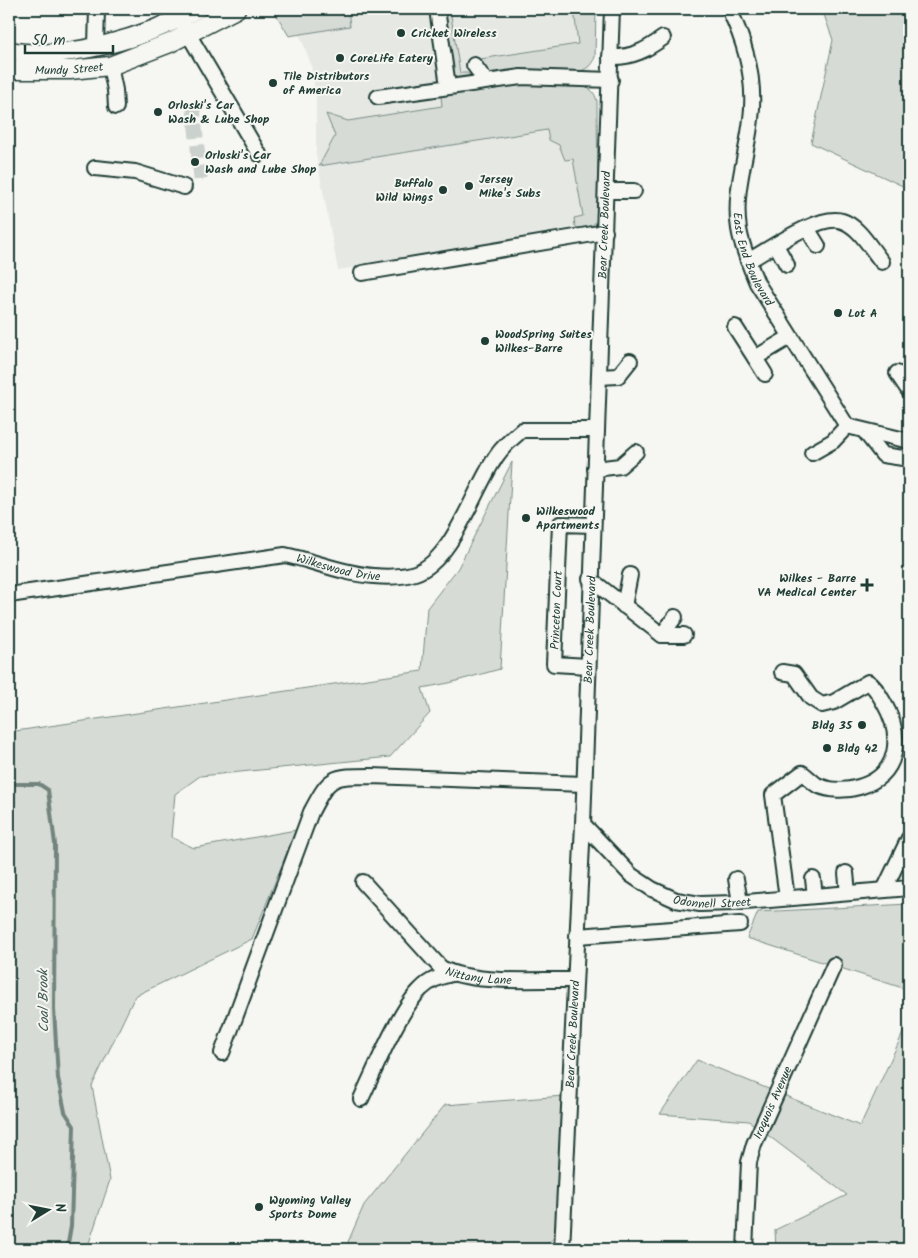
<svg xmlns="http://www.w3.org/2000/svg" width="918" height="1258" font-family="Kalam,sans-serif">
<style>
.built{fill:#e6e8e4}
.green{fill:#d6dbd6;stroke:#7a8c85}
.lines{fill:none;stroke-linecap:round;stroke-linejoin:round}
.stream{stroke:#72847d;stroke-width:4}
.minor-tunnel{stroke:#cbd1cc;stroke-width:14;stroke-dasharray:14 7;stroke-linecap:butt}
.minor-casing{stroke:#1f3d34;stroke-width:18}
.major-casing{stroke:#1f3d34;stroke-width:21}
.minor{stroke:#f6f6f2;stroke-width:14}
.major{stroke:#f6f6f2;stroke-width:18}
.poi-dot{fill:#1f3d34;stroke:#f6f6f2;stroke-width:2}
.labels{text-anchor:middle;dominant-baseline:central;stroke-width:4;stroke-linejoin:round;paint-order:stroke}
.poi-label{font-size:12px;font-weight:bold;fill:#1f3d34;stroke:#f6f6f2;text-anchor:start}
.street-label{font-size:12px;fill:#1f3d34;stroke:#f6f6f2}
.water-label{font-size:14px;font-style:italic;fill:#425a52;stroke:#f6f6f2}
</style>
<rect width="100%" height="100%" fill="#f6f6f2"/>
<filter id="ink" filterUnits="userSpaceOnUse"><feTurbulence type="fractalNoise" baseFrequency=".02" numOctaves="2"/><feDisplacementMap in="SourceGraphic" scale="10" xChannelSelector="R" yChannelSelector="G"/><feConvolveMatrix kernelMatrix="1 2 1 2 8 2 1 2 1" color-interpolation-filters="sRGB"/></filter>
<g filter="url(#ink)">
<path class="built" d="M 283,9 L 591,9 L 593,212 L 586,225 L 447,253 L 338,270 L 316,154 L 316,96 L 311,64 L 302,40 Z"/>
<path class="green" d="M 273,9 L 348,9 L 350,26 L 289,36 Z
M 442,9 L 450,9 L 460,73 L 467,73 L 470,75 L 467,78 L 453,78 Z
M 574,9 L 596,9 L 595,57 C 592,64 588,68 581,71 L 517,70 L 492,74 L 483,70 L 480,59 L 578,44 Z
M 822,9 L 909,9 L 909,189 L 811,143 L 833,40 Z
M 509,84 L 583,86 C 591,88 595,93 597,101 L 598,214 C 597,226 589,227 579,229 L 575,226 L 574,218 L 583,216 L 573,159 L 565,160 L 559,145 L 549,140 L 547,130 L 319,166 L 335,136 L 326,114 L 348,121 L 442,106 L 441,96 Z
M 512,462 L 500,669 L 449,683 L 422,688 L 430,713 L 390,757 L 200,776 L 175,794 L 171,837 L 194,848 L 296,830 L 252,939 L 135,996 L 92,1086 L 110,1180 L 87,1249 L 9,1249 L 9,732 L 422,671 L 427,608 L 458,568 Z
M 909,904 L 909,990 L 747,938 L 758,912 Z
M 909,1020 L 909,1249 L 776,1249 L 775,1230 L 847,1195 L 749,1121 L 660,1114 L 697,1060 L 860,1126 Z
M 564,1096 L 557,1235 L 543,1248 L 550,1247 L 550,1249 L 345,1249 L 364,1205 L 445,1105 Z"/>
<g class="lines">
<path class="stream" d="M 9,784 L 39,784 L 48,790 L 55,844 L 54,1009 L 58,1078 L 65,1112 L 74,1126 L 71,1226 L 67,1249"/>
<path class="minor-tunnel" d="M 193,103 L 201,183"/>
<defs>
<g id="minor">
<path d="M 437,9 L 448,86"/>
<path id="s1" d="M 729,9 C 746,44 756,81 751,119 C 747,156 733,192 739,229 C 742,248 750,266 757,283 L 847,426 L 909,441"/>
<path d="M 183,25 L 259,154"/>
<path d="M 96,46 L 97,9"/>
<path d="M 610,57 C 632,58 646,50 663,38"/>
<path d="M 474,65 L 485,80"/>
<path d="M 110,66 L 115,90 L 116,107"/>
<path d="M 378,97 L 521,77 L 611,80"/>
<path d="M 95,168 L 135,172 L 184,187"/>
<path d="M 607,191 L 634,191"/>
<path d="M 807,228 L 818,246"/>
<path d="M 776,245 L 787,265"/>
<path d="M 748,261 C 768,250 820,213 842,221 C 859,226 871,249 882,262"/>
<path d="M 362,273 L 605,232"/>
<path d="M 735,327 L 755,358"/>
<path d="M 897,373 L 909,391"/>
<path d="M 765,374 L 755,358 L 790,337"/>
<path d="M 599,377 L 618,376 L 630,361"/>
<path d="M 865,432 L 883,455 L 903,458 L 909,454"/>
<path d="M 812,453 L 833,441 L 847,426"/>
<path d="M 595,469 L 620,466 L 636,452"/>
<path d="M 590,579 L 662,635 L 684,635"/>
<path id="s2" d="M 9,595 L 285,555 C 315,561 343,574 374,576 C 386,577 403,577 415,573 C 454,561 475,484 498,454 C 504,445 514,437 522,430 L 597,430"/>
<path d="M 624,606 L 630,575"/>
<path d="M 662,635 L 675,617"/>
<path id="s3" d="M 588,666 L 554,664 L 560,524 L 593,525"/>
<path d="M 782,672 L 794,674 L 811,698 L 822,705 L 834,702 L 868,682 C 876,687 879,695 884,703 C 903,736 900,775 859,787 C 846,791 830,791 817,785 C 812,782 807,776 802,773 L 773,795 L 787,898"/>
<path id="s4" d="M 583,824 L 631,875 L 652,889 L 676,900 L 700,904 L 734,903 L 909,888"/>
<path d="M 846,873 L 848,893"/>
<path d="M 736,879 L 740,902"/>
<path d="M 813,879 L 815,896"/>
<path id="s5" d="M 363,882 L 441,968 C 472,985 538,979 575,980"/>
<path d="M 884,890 L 909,838"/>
<path d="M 577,936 L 740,924"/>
<path d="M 222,1053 L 311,812 C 330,776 331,776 372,776 L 584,784"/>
<path d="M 361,1099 C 375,1070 399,1010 421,989 C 430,980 439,977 452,974"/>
<path id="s6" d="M 562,1249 L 583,824 L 612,9"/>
<path id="s7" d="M 745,1249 L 749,1162 L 754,1144 L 834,965"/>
</g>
<g id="major">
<path d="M 9,51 C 68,61 146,38 197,9"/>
<path id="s8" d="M 9,70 L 70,70 L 110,66 L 170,43 L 236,9"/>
</g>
</defs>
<use href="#minor" class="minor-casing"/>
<use href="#major" class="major-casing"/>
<use href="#minor" class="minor"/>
<use href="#major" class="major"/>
</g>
</g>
<g class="poi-dot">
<circle cx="401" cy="33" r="5"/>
<circle cx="340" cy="58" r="5"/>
<circle cx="273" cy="83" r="5"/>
<circle cx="158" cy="112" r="5"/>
<circle cx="195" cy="162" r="5"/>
<circle cx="469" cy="186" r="5"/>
<circle cx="443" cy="190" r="5"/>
<circle cx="838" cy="313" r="5"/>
<circle cx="485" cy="341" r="5"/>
<circle cx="526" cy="518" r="5"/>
<path d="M864.5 577.5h5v5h5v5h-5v5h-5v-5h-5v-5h5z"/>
<circle cx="862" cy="725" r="5"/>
<circle cx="827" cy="748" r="5"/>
<circle cx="259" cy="1207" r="5"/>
</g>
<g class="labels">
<g class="poi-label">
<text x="411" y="33">Cricket Wireless</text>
<text x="350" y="58">CoreLife Eatery</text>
<text x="283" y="76">Tile Distributors<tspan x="283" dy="14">of America</tspan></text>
<text x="168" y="105">Orloski's Car<tspan x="168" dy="14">Wash &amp; Lube Shop</tspan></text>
<text x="205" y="155">Orloski's Car<tspan x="205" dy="14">Wash and Lube Shop</tspan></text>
<text x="479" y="179">Jersey<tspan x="479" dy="14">Mike's Subs</tspan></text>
<text x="433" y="183" text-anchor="end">Buffalo<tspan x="433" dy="14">Wild Wings</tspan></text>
<text x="848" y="313">Lot A</text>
<text x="495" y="334">WoodSpring Suites<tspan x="495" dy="14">Wilkes-Barre</tspan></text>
<text x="536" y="511">Wilkeswood<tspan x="536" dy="14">Apartments</tspan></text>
<text x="856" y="578" text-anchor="end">Wilkes - Barre<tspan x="856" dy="14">VA Medical Center</tspan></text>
<text x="852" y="725" text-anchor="end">Bldg 35</text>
<text x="837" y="748">Bldg 42</text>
<text x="269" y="1200">Wyoming Valley<tspan x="269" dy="14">Sports Dome</tspan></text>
</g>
<g class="street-label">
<text stroke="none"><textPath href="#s8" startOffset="60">Mundy Street</textPath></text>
<text stroke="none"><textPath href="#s6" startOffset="1025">Bear Creek Boulevard</textPath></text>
<text stroke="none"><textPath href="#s1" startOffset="258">East End Boulevard</textPath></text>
<text stroke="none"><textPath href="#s2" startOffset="334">Wilkeswood Drive</textPath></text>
<text stroke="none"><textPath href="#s3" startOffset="88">Princeton Court</textPath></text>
<text stroke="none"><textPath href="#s6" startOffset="620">Bear Creek Boulevard</textPath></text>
<text stroke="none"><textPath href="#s4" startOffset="158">Odonnell Street</textPath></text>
<text stroke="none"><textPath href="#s5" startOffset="155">Nittany Lane</textPath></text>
<text stroke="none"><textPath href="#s6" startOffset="215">Bear Creek Boulevard</textPath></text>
<text stroke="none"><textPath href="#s7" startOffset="151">Iroquois Avenue</textPath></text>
</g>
<g class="water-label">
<text transform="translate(44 1001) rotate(-91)">Coal Brook</text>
</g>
</g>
<rect width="918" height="1258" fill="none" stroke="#f6f6f2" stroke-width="30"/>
<rect x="15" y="15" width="888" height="1228" fill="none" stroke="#1f3d34" stroke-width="2" filter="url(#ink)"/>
<g transform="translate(48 1210) rotate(80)" stroke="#f6f6f2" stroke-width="4" paint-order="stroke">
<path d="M0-4L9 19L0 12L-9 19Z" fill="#1f3d34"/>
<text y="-8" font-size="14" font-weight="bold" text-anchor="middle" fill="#1f3d34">N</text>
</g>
<path d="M25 45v8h88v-8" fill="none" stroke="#1f3d34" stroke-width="2.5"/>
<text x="32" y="45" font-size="15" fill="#1f3d34" stroke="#f6f6f2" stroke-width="4" paint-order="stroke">50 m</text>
</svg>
